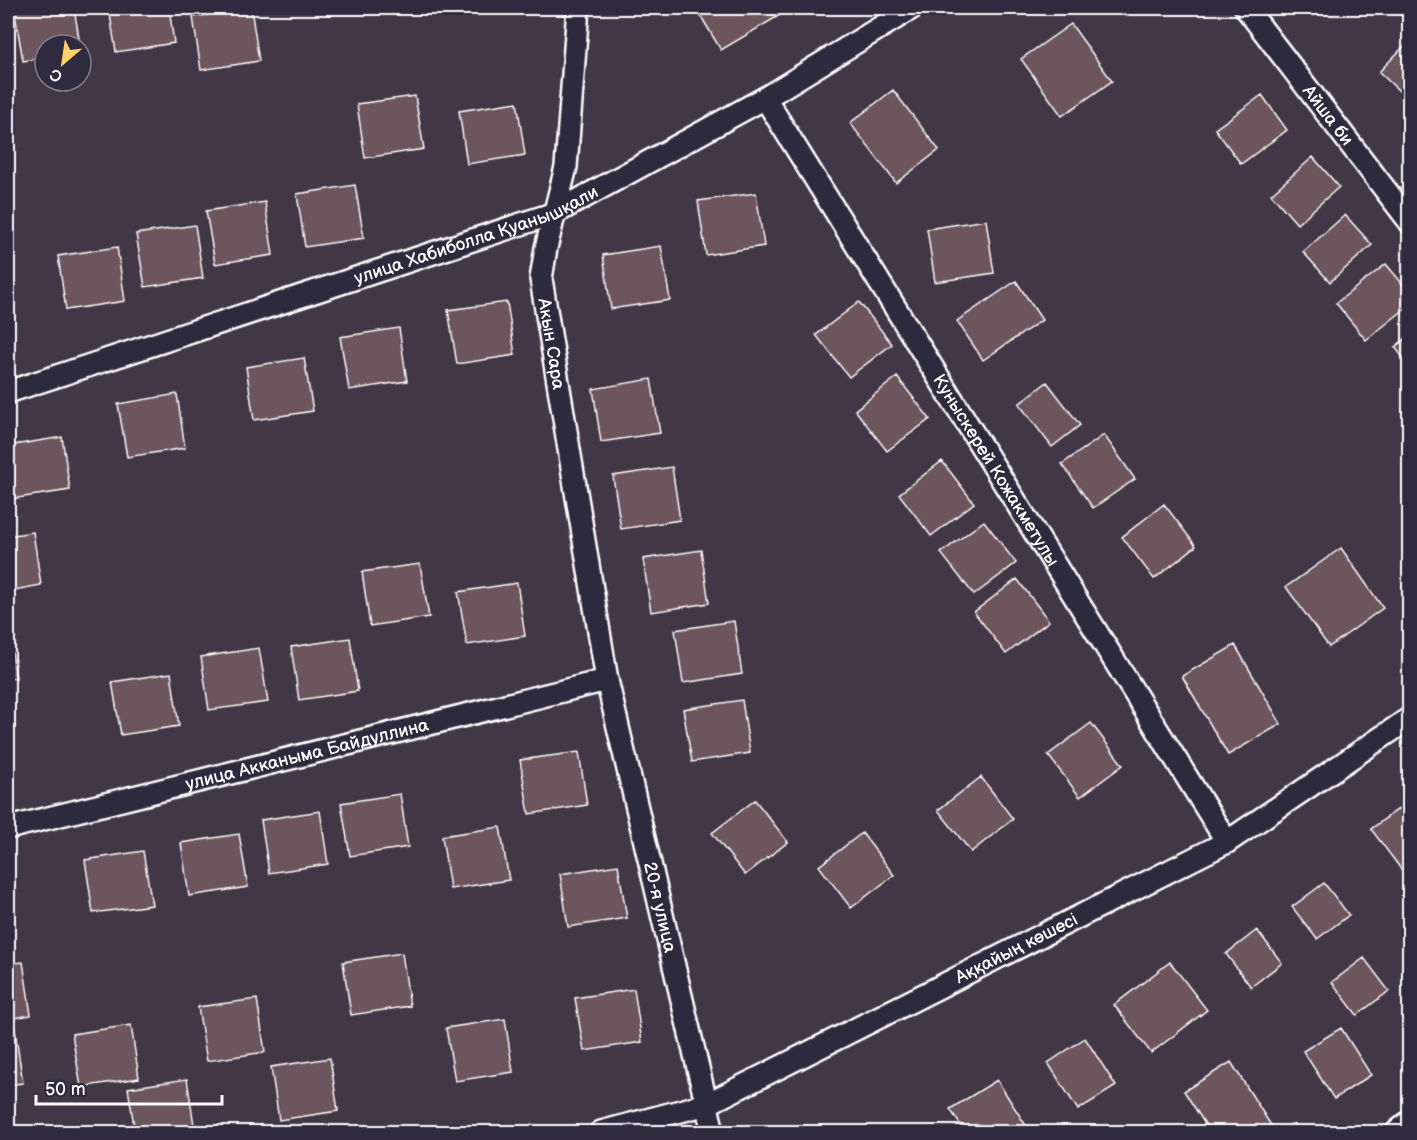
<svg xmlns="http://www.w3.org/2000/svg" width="1417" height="1140" font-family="'Balsamiq Sans',sans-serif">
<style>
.building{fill:#6c555c;stroke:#fff;stroke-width:1.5}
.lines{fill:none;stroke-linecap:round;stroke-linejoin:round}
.minor-casing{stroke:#fff;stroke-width:26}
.minor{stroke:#2f2a3d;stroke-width:21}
.labels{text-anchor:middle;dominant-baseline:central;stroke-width:4.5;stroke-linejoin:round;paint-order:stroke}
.street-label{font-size:18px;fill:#fff;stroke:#2f2a3d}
</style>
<rect width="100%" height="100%" fill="#413746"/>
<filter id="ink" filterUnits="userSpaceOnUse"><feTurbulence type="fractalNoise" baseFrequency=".0167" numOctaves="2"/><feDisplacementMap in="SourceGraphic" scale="12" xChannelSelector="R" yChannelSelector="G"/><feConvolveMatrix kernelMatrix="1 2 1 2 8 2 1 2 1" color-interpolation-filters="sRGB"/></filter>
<g filter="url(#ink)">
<path class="building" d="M 14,8 L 74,8 L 80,45 L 45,45 L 45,58 L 23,61 Z
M 109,8 L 169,8 L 174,43 L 116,52 Z
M 251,8 L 259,61 L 201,70 L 193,17 Z
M 696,8 L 775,8 L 780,15 L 721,50 Z
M 1394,8 L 1410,8 L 1410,16 L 1406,20 Z
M 1071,24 L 1112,81 L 1062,116 L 1021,59 Z
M 1410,40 L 1410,101 L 1379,72 Z
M 893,90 L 939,150 L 896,183 L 850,123 Z
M 1262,95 L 1287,130 L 1241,164 L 1215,129 Z
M 415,96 L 424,149 L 365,158 L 357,104 Z
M 517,102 L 525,155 L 467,164 L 459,111 Z
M 1313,157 L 1339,187 L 1297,224 L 1271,194 Z
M 355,185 L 364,238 L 305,247 L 297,194 Z
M 756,193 L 764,246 L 706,255 L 698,201 Z
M 265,202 L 273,255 L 215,264 L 206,211 Z
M 1345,215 L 1372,245 L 1330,282 L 1303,252 Z
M 986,220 L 994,273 L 935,282 L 927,229 Z
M 195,225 L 203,278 L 145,287 L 136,234 Z
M 661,246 L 670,300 L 611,309 L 603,255 Z
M 117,247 L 125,301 L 66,310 L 58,256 Z
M 1386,264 L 1410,293 L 1410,305 L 1366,340 L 1336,303 Z
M 1016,281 L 1042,320 L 983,360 L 957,321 Z
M 507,302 L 515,355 L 457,364 L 448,310 Z
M 859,302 L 892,344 L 849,377 L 816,335 Z
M 399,328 L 407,381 L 349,390 L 340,337 Z
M 1410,335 L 1410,367 L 1395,347 Z
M 304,358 L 313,411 L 254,420 L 246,367 Z
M 897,377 L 930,419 L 887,451 L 855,410 Z
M 651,379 L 660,433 L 601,442 L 593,389 Z
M 1047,382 L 1080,425 L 1052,447 L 1019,404 Z
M 177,394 L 185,448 L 127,457 L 118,404 Z
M 1104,435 L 1135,479 L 1093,508 L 1062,464 Z
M 62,437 L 70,490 L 11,499 L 8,474 L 8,446 Z
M 942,461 L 974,503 L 931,536 L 899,494 Z
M 672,467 L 680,520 L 621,529 L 613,476 Z
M 1164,504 L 1196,546 L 1154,579 L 1122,537 Z
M 984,521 L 1016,563 L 974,595 L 941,553 Z
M 33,532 L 41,585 L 8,591 L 8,536 Z
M 1341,548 L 1383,608 L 1329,647 L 1286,587 Z
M 701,550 L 709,603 L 651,612 L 643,559 Z
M 420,564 L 429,617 L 370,626 L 362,572 Z
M 1017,579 L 1049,621 L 1006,654 L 974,612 Z
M 517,583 L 525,636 L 467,645 L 458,592 Z
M 734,621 L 742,674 L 683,683 L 675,630 Z
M 8,625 L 16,678 L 8,679 Z
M 350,638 L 358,691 L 299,700 L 291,647 Z
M 1235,645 L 1281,724 L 1228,755 L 1182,676 Z
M 259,648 L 268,702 L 209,710 L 201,657 Z
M 171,673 L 179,726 L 121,735 L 112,682 Z
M 742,700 L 750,753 L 692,762 L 683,709 Z
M 1091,723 L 1123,765 L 1080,797 L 1048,755 Z
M 579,752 L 587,805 L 529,814 L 520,760 Z
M 981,777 L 1013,819 L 971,852 L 938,810 Z
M 400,794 L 408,847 L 350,856 L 341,803 Z
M 755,800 L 788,842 L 745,875 L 712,833 Z
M 1401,807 L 1410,818 L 1410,869 L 1404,873 L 1371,829 Z
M 320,811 L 328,864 L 269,873 L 261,820 Z
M 500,827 L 509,880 L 450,889 L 442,836 Z
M 862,833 L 894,875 L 851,908 L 819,866 Z
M 239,834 L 248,887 L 189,896 L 181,843 Z
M 143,851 L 152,905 L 93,913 L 85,860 Z
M 618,865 L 627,918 L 568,927 L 560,874 Z
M 1324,883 L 1349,915 L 1317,939 L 1292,907 Z
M 1257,930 L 1282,963 L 1251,987 L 1226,954 Z
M 402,953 L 410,1006 L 351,1015 L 343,962 Z
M 1364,958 L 1389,991 L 1357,1015 L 1332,982 Z
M 23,962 L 31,1015 L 8,1019 L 8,964 Z
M 1170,962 L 1207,1010 L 1151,1053 L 1114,1005 Z
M 634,989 L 642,1042 L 584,1051 L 575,998 Z
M 257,999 L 265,1052 L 207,1061 L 198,1007 Z
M 505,1019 L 513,1072 L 455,1081 L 446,1028 Z
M 131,1025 L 139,1078 L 81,1087 L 72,1034 Z
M 1341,1028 L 1371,1075 L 1334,1099 L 1303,1051 Z
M 15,1030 L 23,1083 L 8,1085 L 8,1031 Z
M 1085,1038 L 1116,1086 L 1078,1110 L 1048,1063 Z
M 330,1058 L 338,1111 L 279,1120 L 271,1067 Z
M 1231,1062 L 1272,1127 L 1263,1132 L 1210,1132 L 1184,1091 Z
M 187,1079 L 195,1132 L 135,1132 L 128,1088 Z
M 997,1080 L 1030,1132 L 965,1132 L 950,1109 Z"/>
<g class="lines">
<defs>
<g id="minor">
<path id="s1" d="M 578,8 L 566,167 L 546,248 L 541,279 L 607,680 L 713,1132"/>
<path id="s2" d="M 1246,8 L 1410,222"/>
<path id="s3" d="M 765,98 L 1227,842"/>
<path id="s4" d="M 8,392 L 555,213 L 765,98 L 912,8"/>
<path id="s5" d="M 8,828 L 607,680"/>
<path id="s6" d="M 601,1132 L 707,1104 L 1227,842 L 1410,718"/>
<path d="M 1397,1132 L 1410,1121"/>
</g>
</defs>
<use href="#minor" class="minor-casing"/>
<use href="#minor" class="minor"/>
</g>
</g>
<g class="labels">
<g class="street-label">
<text stroke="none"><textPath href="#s2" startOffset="135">Айша би</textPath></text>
<text stroke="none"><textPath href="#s4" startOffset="494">улица Хабиболла Қуанышқали</textPath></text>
<text stroke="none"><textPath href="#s1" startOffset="340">Акын Сара</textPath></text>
<text stroke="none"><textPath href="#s3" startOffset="438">Куныскерей Кожакметулы</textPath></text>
<text stroke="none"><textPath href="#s5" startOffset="308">улица Акканыма Байдуллина</textPath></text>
<text stroke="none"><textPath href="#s1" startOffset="914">20-я улица</textPath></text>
<text stroke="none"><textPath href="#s6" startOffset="456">Аққайың көшесі</textPath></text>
</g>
</g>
<rect width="1417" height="1140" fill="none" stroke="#2f2a3d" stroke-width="30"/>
<rect x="15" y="15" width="1387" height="1110" fill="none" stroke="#fff" stroke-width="2" filter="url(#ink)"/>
<g transform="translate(63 63) rotate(209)"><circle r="28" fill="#2f2a3d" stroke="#827f8b" stroke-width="1.5"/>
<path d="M0-4.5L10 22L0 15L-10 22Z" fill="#ffd166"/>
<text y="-9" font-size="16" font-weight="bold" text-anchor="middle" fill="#ffffff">С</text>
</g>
<path d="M36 1095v9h186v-9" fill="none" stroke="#ffffff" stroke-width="3"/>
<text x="45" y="1095" font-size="18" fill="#ffffff" stroke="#2f2a3d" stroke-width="4.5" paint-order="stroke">50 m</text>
</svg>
